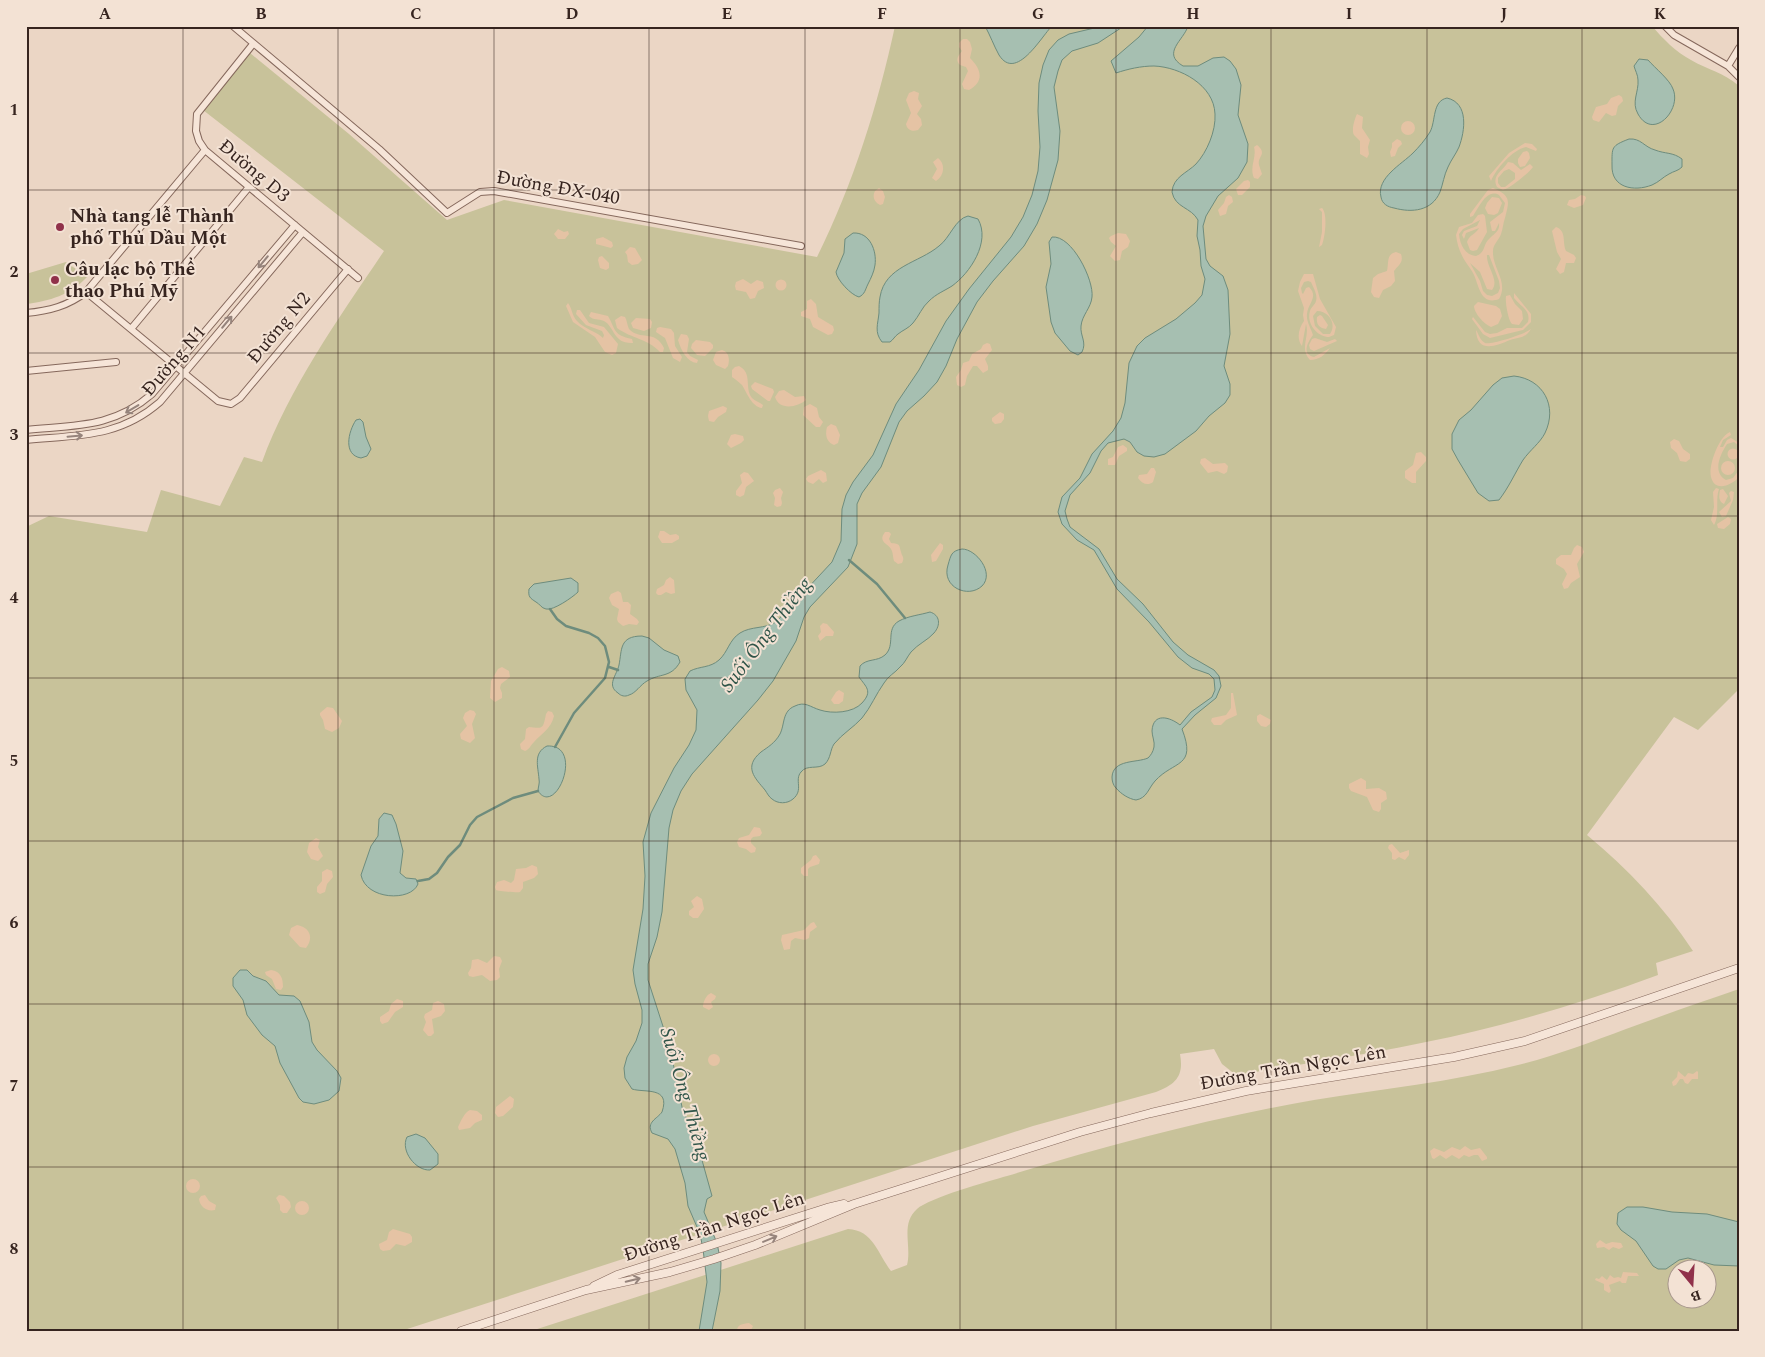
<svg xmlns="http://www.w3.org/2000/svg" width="1765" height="1357" font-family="Spectral,serif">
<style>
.green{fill:#c8c29a;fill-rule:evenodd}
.sand{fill:#e5c3a4;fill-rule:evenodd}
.water{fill:#a6bfb1;stroke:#6e8c7d}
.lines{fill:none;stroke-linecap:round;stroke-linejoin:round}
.stream{stroke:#6e8c7d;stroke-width:2.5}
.minor-casing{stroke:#85685c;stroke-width:8}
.tertiary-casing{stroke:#85685c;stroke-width:9}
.minor{stroke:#f6e5d8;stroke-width:6}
.tertiary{stroke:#f6e5d8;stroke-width:8}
.oneway{stroke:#96847c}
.grid{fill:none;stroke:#36241f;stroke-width:1;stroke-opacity:0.55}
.poi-dot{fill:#90314a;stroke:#f3e2d4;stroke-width:2}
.labels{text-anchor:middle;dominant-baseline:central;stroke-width:4;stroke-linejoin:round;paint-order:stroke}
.street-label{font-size:19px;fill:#36241f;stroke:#f3e2d4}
.poi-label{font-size:19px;font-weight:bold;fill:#36241f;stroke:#f3e2d4;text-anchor:start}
.water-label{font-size:20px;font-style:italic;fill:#305549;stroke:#f3e2d4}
.neatline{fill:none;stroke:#36241f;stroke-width:2}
.grid-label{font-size:16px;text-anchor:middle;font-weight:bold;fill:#36241f}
</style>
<rect width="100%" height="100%" fill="#ebd6c5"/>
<path class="green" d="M 895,26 L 1652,26 C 1663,39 1676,52 1691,60 C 1708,70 1723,72 1739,86 L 1739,689 L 1698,730 L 1674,717 L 1587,835 C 1628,869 1664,907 1693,951 L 1656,963 L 1658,975 C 1599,997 1538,1016 1476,1031 C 1397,1050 1316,1062 1236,1075 L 1222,1064 L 1214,1049 L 1180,1054 C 1184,1076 1176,1084 1156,1092 L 1033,1126 L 401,1331 L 26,1331 L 26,527 L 49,516 L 147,532 L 161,490 L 220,506 L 244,457 L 262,462 C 290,386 339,318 384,251 L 203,110 L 250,53 L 349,134 L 447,220 L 504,200 L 817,257 C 853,185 878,105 895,26 Z
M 66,262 L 87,277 C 70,295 50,301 26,304 L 26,274 Z
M 1739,989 L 1739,1331 L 531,1331 L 848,1229 C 873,1230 878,1254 891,1271 L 907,1265 C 912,1246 900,1224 917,1209 C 929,1198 989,1181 1007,1176 C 1108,1145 1210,1118 1314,1100 C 1382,1089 1451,1082 1518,1065 C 1555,1056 1591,1042 1626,1029 C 1664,1015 1701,1002 1739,989 ZM 1678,1270 L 1708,1270 L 1708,1300 L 1678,1300 Z"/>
<path class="sand" d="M 963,39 L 967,39 L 970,42 L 972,49 L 970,58 C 981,69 985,81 969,90 L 964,89 L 962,84 L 968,71 L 966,67 L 960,65 C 955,60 958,56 962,51 L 959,47 L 959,43 Z
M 914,91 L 919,93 L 918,99 L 922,106 L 917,114 L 921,119 L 922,125 L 918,130 C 912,132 907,130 906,124 L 911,113 L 906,100 L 909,93 Z
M 1619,95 L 1622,97 L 1623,101 L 1618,106 L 1616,115 L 1612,116 L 1606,113 L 1599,122 L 1593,120 L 1592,117 L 1596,107 L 1607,104 L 1611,98 Z
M 1357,114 L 1363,117 L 1362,128 L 1370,140 L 1368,147 L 1369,154 L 1367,158 L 1360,154 L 1360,141 C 1358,139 1356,137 1354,135 C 1351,130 1355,118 1357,114 Z
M1401 128a7 7 0 1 1 14 0a7 7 0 1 1-14 0Z
M 1397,139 L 1401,141 L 1402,144 L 1398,148 L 1395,156 L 1391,157 L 1390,152 L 1392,147 L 1392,143 Z
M 1525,143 L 1532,144 L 1537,149 L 1536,151 L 1526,147 C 1512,150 1496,169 1491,181 L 1489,176 L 1509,153 Z
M 1257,145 C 1268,154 1257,156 1259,165 C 1260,168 1261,171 1262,174 L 1258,179 L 1254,178 C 1249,166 1257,158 1254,147 Z
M 1527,151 L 1529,153 L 1530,158 L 1525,166 L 1520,167 L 1518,163 L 1518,159 L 1523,152 Z
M 938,158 C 946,164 944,176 936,181 L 932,178 L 937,169 L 933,162 Z
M 1508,162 L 1513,163 L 1521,170 L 1530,164 L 1533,167 C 1529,173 1509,189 1503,190 L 1497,187 C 1491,175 1503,171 1508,162 ZM 1509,169 L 1515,173 L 1515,179 L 1505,187 L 1501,187 L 1498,183 L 1498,178 L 1504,171 Z
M 1248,180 L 1250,182 L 1250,187 L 1242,195 L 1238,195 L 1236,189 L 1244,181 Z
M 879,188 L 883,191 L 885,197 L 883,204 L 880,205 C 874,202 872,196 875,191 Z
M 1493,188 C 1512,196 1509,202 1505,218 C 1503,223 1503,229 1501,234 C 1499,240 1493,244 1493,251 C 1492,268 1509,282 1499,299 C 1481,306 1479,286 1474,275 C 1472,270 1468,266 1465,261 C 1460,253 1457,244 1456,235 L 1459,227 L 1472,223 L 1478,215 L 1483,214 L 1485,216 L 1487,232 L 1477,250 L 1473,251 L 1470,250 L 1467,242 C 1469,235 1476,234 1479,228 L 1466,233 L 1464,239 L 1462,235 L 1464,231 L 1477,226 L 1480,220 L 1463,229 L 1459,234 C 1460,245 1465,255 1476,256 C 1485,253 1483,246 1488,240 C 1494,233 1500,232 1499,223 L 1495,231 L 1492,231 L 1490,222 L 1503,212 L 1505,203 L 1499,195 C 1487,188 1479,207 1473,216 L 1470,217 L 1470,214 L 1488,190 ZM 1487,255 L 1489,255 L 1499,281 L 1500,288 L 1498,293 L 1492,296 L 1487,295 L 1483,291 L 1480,281 L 1470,263 L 1480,272 L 1487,289 L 1492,290 C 1500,280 1486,267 1487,255 Z
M 1229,195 L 1232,197 L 1233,202 L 1228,206 L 1226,214 L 1220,216 L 1218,210 L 1224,203 L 1226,197 Z
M 1581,195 L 1585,196 L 1586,198 L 1583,205 L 1574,208 L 1567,205 L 1569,200 L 1575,199 Z
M 1492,197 L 1499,198 L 1502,203 L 1498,213 L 1494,215 L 1488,214 L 1485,208 L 1487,203 Z
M 1322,208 C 1328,214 1325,237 1322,245 L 1319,247 L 1322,232 L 1322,212 L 1319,209 Z
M 1556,227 C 1567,231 1562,242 1566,251 L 1574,255 L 1576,258 L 1574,263 L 1566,263 L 1564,272 L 1560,274 L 1556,269 L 1561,259 L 1557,252 L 1552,231 Z
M 558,229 L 564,232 L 568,231 L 569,234 L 565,239 L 558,239 L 554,234 Z
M 1118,233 L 1126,234 L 1130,241 L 1128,247 L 1122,251 L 1120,260 L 1115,261 L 1110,256 L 1116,246 L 1111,242 L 1109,238 L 1111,236 Z
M 603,237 L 612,242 L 613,246 L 611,248 L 596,244 L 596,239 Z
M 630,247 L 635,248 L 642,260 L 638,264 L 632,265 L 628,262 L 627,255 L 625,252 Z
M 1396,252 L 1401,254 C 1404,263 1398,265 1394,271 L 1395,281 L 1391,286 L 1383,290 L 1379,298 L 1374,297 L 1371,292 L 1373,278 L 1378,274 L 1387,271 C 1389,263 1386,254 1396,252 Z
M 602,256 L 609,263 L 609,268 L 606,270 L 600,268 L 598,260 L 599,257 Z
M 1304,274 L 1313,274 L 1320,299 L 1336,327 L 1334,335 L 1329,337 C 1317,337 1306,323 1310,311 C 1311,307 1315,305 1316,301 C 1318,295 1313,287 1311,282 L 1308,281 L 1304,282 L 1301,288 L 1302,293 L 1303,294 L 1306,288 L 1309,287 C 1319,297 1308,303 1307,314 C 1306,321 1311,328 1313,335 C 1308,342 1301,354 1314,357 L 1330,348 C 1325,355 1319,360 1310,360 C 1299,348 1310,337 1306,324 L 1302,346 C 1296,338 1299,328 1304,321 L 1303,315 L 1304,308 L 1298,291 L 1300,282 ZM 1317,311 C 1329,311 1337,324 1330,334 L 1323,334 L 1315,326 L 1313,316 Z
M 743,279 L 751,284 L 757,280 L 763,282 L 764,288 L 758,291 L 755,298 L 750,299 L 746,292 L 736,290 L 735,286 L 736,282 Z
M775.5 285a5.5 5.5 0 1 1 11 0a5.5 5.5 0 1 1-11 0Z
M 1514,293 L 1531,314 L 1531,322 L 1523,330 L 1490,338 L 1483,334 L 1472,319 L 1473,317 L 1485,332 L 1490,334 L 1497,333 L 1507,328 L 1522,328 L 1528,322 C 1531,310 1520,306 1514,298 Z
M 1510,295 L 1515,304 L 1522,311 L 1523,319 L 1519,325 L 1512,324 C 1508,320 1505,301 1506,296 Z
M 811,299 L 816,304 L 818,317 L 833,326 L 834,330 L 832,334 L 828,335 L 813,327 L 810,319 L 801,316 L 801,312 L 807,309 L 807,301 Z
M 1478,302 L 1496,306 L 1500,309 L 1502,316 L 1498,324 L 1491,327 C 1484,324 1474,313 1474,306 Z
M 568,303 C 572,308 572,316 577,321 C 584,329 596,331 603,338 L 604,335 L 602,331 L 586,325 L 576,314 L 577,310 L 580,310 L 589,323 L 604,327 L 618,344 L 616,353 L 612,355 L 605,352 L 595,337 L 573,322 L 566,306 Z
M 591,312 L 608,316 C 616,330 613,335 632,339 L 633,343 C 613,344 615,327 604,321 C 598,318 594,321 589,316 Z
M 1320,315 L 1322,316 L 1328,325 L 1326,329 C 1319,328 1316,324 1317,317 Z
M 621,316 L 625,317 C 627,320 627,325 629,329 C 640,341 655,329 664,348 L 663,352 L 660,352 C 647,338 632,339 617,328 L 615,320 Z
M 636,318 L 650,319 L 652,322 L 651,328 L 644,331 L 633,328 L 631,323 Z
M 660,327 L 671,329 L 674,333 L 675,346 L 682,357 L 680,362 L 673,358 L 665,338 L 656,332 L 657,328 Z
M 1531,329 C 1525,339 1519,337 1510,340 C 1496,346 1477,354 1476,330 C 1479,335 1480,340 1485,343 C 1491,345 1525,334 1531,329 Z
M 681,334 L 687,335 L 689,339 L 687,352 L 690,356 L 698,360 L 697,363 C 687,362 681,350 678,340 Z
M 1315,338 L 1327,342 L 1335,339 L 1337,341 L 1314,351 L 1310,349 L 1309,345 L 1312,339 Z
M 696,340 L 710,342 L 713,345 L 713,348 L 705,356 L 697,355 L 691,348 L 692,344 Z
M 987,343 L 990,344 L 992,350 L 985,359 L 988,366 L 988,370 L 983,373 L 977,366 L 973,366 L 967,376 L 965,385 L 961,387 L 957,385 L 956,377 L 961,370 L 963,363 L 969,361 L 972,354 L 981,349 L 983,345 Z
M 722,350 C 729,352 730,359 728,366 L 725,369 L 716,365 L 713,360 L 716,352 Z
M 739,366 C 753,373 744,388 752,398 C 755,401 759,402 763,405 L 762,408 C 752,407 747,393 742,385 C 739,382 736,380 732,377 L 732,370 L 735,367 Z
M 755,382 L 773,389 L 774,392 L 770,401 L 768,401 L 752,389 L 751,386 Z
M 784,390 L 795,397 L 804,396 L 806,400 C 798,407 779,411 775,397 L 779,391 Z
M 810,404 L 817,408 L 819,417 L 823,422 L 820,427 L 816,427 L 803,415 L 804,407 Z
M 723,406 L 727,408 L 726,412 L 718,417 L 714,422 L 709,421 L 708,416 L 709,411 Z
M 1000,412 L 1004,414 L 1004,419 L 1001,423 L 995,424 L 992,421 L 992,418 Z
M 831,424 L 836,426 L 840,435 L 838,443 L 834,445 C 826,442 825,434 827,427 Z
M 1730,432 L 1731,435 L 1723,440 L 1720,447 L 1723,447 L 1727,440 L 1731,438 L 1739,443 L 1739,446 L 1734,442 L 1727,444 C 1720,455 1712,472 1726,480 L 1733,478 L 1739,470 L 1739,477 C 1732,485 1715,493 1711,477 C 1708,466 1719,436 1730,432 Z
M 735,434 L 743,436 L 744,440 L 741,443 L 731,448 L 727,444 L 731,435 Z
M 1674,439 L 1679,441 L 1683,449 L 1690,454 L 1690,459 L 1686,462 L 1680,461 L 1677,453 L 1671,448 L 1670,442 Z
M 1123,445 L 1127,448 L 1127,451 L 1119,456 L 1115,465 L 1108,465 L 1108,459 L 1113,457 L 1118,447 Z
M1727.5 454a5.5 5.5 0 1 1 11 0a5.5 5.5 0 1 1-11 0Z
M 1421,452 L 1426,457 L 1426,461 L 1416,472 L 1416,483 L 1412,483 L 1405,478 L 1405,471 L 1413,465 L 1416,453 Z
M 1205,458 L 1213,464 L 1225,463 L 1228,466 L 1227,472 L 1224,474 L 1217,471 L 1208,473 L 1200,463 L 1201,459 Z
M1721 468a7 7 0 1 1 14 0a7 7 0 1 1-14 0Z
M 1151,468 L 1154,468 L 1156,472 L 1153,482 C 1148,486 1142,484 1138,478 L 1139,475 L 1147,474 Z
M 821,470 L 826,473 L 827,481 L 823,483 L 819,479 L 813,484 L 808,482 L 806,479 L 808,476 Z
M 744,472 L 748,473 L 754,481 L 746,487 L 744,495 L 740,497 L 736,495 L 736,491 L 742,483 L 740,475 Z
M 780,488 L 783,492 L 781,498 L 782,503 L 781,506 L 777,507 L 774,505 L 775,498 L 773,493 L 775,490 Z
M 1716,488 L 1719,489 C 1715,500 1720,515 1714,525 L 1711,520 L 1714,507 L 1713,492 Z
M 1723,489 L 1728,496 L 1724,504 C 1718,501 1719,496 1720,490 Z
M 1731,491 L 1734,492 L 1733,500 L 1726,516 L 1722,517 L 1719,512 L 1731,501 L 1729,493 Z
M 1728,517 L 1731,519 L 1730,524 L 1724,529 L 1718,528 L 1717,524 Z
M 660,531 L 664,531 L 670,535 L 676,534 L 679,536 L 679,539 L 672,543 L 662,543 L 658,537 Z
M 885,532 L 889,532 L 891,534 L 889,539 L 891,543 C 900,544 899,544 901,552 C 902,557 905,557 902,563 L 898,564 L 894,561 C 893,558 893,554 892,551 C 889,543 877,543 885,532 Z
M 940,543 L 943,545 L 943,549 L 936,561 L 932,562 L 931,555 Z
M 1577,545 L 1582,547 L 1584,552 L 1577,564 L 1580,577 L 1571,583 L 1568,588 L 1564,589 L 1562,584 L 1567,574 L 1564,569 L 1556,564 L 1556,559 L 1561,555 L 1571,555 L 1574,548 Z
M 670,577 L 674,580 L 675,593 L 671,594 L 666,592 L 661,595 L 658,595 L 656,593 L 657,589 L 664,585 L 666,580 Z
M 618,591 L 621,593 L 623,602 L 628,602 L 631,605 L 630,614 L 637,619 L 639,622 L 637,625 L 629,624 L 623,626 L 618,622 L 617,619 L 619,609 L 612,605 L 609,598 L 611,594 Z
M 823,623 L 827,624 L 834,632 L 833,636 L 826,636 L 820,641 L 818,636 L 821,632 L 820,626 Z
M 502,667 L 509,671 L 510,677 L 501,684 L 500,688 L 502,693 L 502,698 L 495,702 L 490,698 L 491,681 L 498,669 Z
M 839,690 L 844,693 L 843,701 L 839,704 L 834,704 L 831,700 L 836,692 Z
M 1231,693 L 1233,693 L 1237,715 L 1226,720 L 1221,725 L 1214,725 L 1211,721 L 1212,718 L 1226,715 L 1231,708 Z
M 327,707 L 333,708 L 342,721 L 339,728 L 332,732 L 325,729 L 323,720 L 320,715 L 320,713 Z
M 470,710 L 474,711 L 476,714 L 472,724 L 475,738 L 470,743 L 461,739 L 460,734 L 467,726 L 463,718 L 465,713 Z
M 548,711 L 552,712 L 554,716 C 551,729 542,733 534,742 C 530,746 530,749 525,751 L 521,749 L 520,744 L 525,739 L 526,729 L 529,727 C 544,729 543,728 546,714 Z
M 1260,714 L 1271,720 L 1270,724 L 1266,727 L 1261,726 L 1257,721 L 1257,716 Z
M 1361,778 L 1366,781 L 1366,789 L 1379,788 L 1386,792 L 1387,799 L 1381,803 L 1381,809 L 1379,812 L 1373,810 L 1367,797 L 1351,791 L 1349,788 L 1349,784 Z
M 754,827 L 760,828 L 762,833 L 760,836 L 753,837 L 751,839 L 751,843 L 756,848 L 755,852 L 751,853 L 746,849 L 739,847 L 737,842 L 739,838 L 749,835 Z
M 316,838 L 320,840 L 318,847 L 323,856 L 318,861 L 311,859 L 307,852 L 309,843 Z
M 1392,844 L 1400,853 L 1409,850 L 1409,855 L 1405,860 L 1399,857 L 1395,860 L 1392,859 L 1392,853 L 1388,848 L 1389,845 Z
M 816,855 L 820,860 L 819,864 L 810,867 L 808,869 L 808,876 L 804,876 L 801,873 L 801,868 L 811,860 L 813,856 Z
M 532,865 L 537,867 L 538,874 L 534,878 L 523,882 L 523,888 L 520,892 C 518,893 497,891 496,890 L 495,887 L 497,882 L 504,880 L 511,883 L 514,880 L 516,869 L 526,868 Z
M 327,869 L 332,871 L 333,877 L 327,884 L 325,892 L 320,894 L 317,892 L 317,887 L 322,881 L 322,872 Z
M 697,896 L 702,899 L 704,909 L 698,918 L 693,918 L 689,915 L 689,911 L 694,907 L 691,901 Z
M 814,922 L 817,927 L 810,932 L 809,938 L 805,940 L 795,938 L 791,941 L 790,949 L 784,950 L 781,940 L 782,935 L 804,930 L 811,923 Z
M 297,925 C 310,927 314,938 306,948 L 300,947 L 289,935 L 291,928 Z
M 494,956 L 500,957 L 502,961 L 499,969 L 500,977 L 497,980 L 490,981 L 482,975 L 473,977 L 469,976 L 468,973 L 471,968 L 472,960 L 478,959 L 487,963 Z
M 271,970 C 281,971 283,979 283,987 L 281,990 L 276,989 L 272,979 L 266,975 L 265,972 Z
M 711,993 L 716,996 L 715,999 L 711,1002 L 713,1007 L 709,1010 L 703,1007 C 703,1002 706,995 711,993 Z
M 397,999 L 403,1001 L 403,1007 L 395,1012 L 388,1022 L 382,1024 L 380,1021 L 380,1017 L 389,1011 L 391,1004 Z
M 438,1001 L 444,1004 L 445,1011 L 441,1016 L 432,1019 L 434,1033 L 431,1036 L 428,1036 L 423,1030 L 426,1022 L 424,1017 L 425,1014 L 432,1010 L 433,1003 Z
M708 1060a6 6 0 1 1 12 0a6 6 0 1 1-12 0Z
M 1678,1071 L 1685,1077 L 1688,1073 L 1693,1074 L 1697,1071 L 1698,1072 L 1698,1079 L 1692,1079 L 1688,1084 L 1685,1083 L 1683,1079 L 1680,1079 L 1676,1085 L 1673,1086 L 1672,1082 L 1677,1077 Z
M 510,1096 L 514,1099 L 513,1107 L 503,1116 L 498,1117 L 495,1113 L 496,1107 Z
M 470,1110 L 477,1111 L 482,1115 L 482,1120 L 475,1123 L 470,1128 L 459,1130 L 458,1127 C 461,1121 464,1113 470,1110 Z
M 1465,1146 L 1471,1150 L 1480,1148 L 1487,1157 L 1487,1159 L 1482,1161 L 1478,1155 L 1474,1155 L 1469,1157 L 1464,1155 L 1459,1159 L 1452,1155 L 1446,1159 L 1440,1155 L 1434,1159 L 1432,1158 L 1430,1151 L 1434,1148 L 1444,1152 L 1452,1147 L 1460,1150 Z
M186 1186a7 7 0 1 1 14 0a7 7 0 1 1-14 0Z
M 205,1195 L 209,1201 L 216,1205 L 215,1210 C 207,1212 200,1207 199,1199 L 201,1196 Z
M 279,1195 L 284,1196 L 290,1202 L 291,1207 L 287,1213 L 283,1213 L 280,1210 L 280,1205 L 276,1198 Z
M295 1208a7 7 0 1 1 14 0a7 7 0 1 1-14 0Z
M 393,1229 L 410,1234 L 412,1237 L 412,1242 L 405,1246 L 396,1244 L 390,1250 L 383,1251 L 380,1249 L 379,1244 L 387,1240 L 389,1232 Z
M 1600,1240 L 1606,1244 L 1612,1242 L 1621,1243 L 1623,1247 L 1619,1249 L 1613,1247 L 1609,1250 L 1604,1247 L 1597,1248 L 1596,1244 Z
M 1623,1272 L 1637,1273 L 1639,1276 L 1628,1276 L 1626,1283 L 1622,1283 L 1620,1281 L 1609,1285 L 1611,1291 L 1609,1293 L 1604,1290 L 1604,1284 L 1595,1280 L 1596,1278 L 1599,1279 L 1602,1276 L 1607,1280 L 1610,1275 L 1614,1278 L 1618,1277 L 1621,1278 Z
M 749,1323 L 753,1326 L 751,1330 L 737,1331 C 737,1324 743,1324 749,1323 Z"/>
<path class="water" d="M 985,26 L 1052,26 C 1041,37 1016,82 999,55 C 994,46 990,35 985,26 Z
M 1103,26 L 1124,26 L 1098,43 L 1072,51 L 1062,60 L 1058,71 L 1054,87 L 1060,131 L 1058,160 L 1047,200 L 1037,224 L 1024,246 L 993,281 L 977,302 L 957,339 L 946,366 L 937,382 L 924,396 L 907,411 L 899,422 L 881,467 L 862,493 L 857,504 L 857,544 L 848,567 L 810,607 L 804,617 L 796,641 L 773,681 L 758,700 L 692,774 L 681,791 L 673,810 L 669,828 L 662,912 L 657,937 L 648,964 L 648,980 L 670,1048 L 682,1107 L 700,1153 L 712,1196 L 707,1199 L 704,1212 L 717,1243 L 721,1263 L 720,1291 L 712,1331 L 699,1331 L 707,1282 L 703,1249 L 700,1234 L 688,1206 L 685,1183 L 675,1149 L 668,1139 L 652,1133 C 646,1122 657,1119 662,1112 C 671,1086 644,1093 632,1089 L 625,1078 L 624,1068 L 627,1057 L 636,1041 L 642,1023 L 642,1010 L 635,984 L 633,970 L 643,909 L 645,876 L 643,842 L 651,813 L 674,768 L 689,745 L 696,730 L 697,710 L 686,690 L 685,679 L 690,671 C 700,666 710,668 719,660 C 728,652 729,640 740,633 C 751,626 765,629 776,622 L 832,562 L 841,541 L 842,509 L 846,495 L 853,482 L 873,455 L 896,404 L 919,370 L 946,321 L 969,289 L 1011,237 L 1023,217 L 1032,195 L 1038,171 L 1040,147 L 1038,111 L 1039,83 L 1043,65 L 1049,50 L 1058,40 L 1069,34 Z
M 1148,26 L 1188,26 C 1184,40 1161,53 1183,66 L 1198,66 L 1213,58 L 1224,57 L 1230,61 L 1236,69 L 1241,85 L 1238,115 L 1248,144 L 1247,162 L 1238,178 L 1218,196 L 1206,216 L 1203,226 L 1206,259 L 1210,266 L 1223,276 L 1228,290 L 1230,334 L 1224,366 L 1230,384 L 1230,395 L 1225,403 L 1209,416 L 1196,431 L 1165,454 L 1154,457 L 1144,456 L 1137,452 L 1130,442 L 1124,439 L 1108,443 L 1101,451 L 1090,473 L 1070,495 L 1065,511 L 1067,519 L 1070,527 L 1099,549 L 1117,579 L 1143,604 L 1173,642 L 1188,655 L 1214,670 L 1219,676 L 1221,686 L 1216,698 L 1195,715 L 1182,729 C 1197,768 1174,760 1155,781 C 1148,789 1147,798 1136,800 C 1129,799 1121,794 1116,788 C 1113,785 1112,781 1112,777 C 1113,759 1137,763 1148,758 C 1151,755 1153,752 1154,747 C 1155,742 1152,736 1152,731 C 1153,712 1170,717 1180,725 L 1191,712 L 1212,697 L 1215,690 L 1214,679 L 1209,674 L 1192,668 L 1178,657 L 1149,622 L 1117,589 L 1094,550 L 1077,540 L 1062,524 L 1058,512 L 1062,497 L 1080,478 L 1092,454 L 1113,431 L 1121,418 L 1125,403 L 1129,363 L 1137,346 L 1145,338 L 1176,319 L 1195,303 L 1202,295 L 1205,279 L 1201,266 L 1200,250 L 1197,236 L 1198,220 C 1191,207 1175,208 1172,192 C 1173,177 1187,173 1196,164 C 1207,152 1216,131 1215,114 C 1214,85 1180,67 1154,66 C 1141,66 1128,69 1116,73 L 1111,61 L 1139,37 Z
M 1639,59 L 1648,60 C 1655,68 1670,80 1673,89 C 1682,110 1653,141 1638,114 C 1631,102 1639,92 1638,80 C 1638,75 1635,70 1634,66 Z
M 1447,98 C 1469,103 1465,131 1459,147 C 1456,154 1451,160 1448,167 C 1444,175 1443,184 1440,192 C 1432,211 1412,213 1394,208 C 1388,207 1382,204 1381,197 C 1376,178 1402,164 1413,153 C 1419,147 1425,140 1430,132 C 1436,121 1432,101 1447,98 Z
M 1629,139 C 1641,138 1644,147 1655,150 C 1665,154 1673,152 1682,159 L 1682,167 C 1678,171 1674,171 1669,174 C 1663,177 1659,182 1652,185 C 1634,192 1611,188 1612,165 C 1612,147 1611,146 1629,139 Z
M 968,216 L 978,219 C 991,242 970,273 952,286 C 944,291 936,294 929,301 C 922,307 919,316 913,323 C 909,328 903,330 898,334 C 895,336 893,340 890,342 L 882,342 C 874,332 878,324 879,313 C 879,307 879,302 880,297 C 885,266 919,263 939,246 C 950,238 955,219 968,216 Z
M 853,233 C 870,232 877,251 875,265 C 874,272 871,278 868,284 C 865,290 865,294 859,297 C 851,295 837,280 836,272 L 844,253 L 845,239 Z
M 1052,237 C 1072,235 1094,280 1092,297 C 1091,308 1082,315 1081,326 C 1080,336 1087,342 1082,352 L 1078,355 L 1070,351 L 1055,333 L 1051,322 L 1046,287 L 1051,264 L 1049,242 Z
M 1514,376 C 1543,379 1558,406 1545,433 C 1540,443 1530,450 1523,460 C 1515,473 1509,487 1499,500 L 1489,501 L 1478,493 L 1458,460 L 1452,449 L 1452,434 L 1459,420 L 1471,410 L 1493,385 L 1502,378 Z
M 360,419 L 363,422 L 366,437 L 371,449 L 367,456 L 361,458 C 343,455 348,432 356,420 Z
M 962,549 C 976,549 995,573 982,586 C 968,599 941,587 948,565 C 951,555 951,551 962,549 Z
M 571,578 L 578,583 L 578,592 C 573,597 553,611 546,609 C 541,608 540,604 536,602 C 530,598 528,597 529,589 L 534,584 Z
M 930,612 C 940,615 941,625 934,633 C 928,640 918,644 911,652 C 907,657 905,663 900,667 C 895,673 888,676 884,683 C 876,694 871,707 862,718 C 854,727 842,734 834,744 C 830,750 831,758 825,764 C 818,770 807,764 801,772 C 794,780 804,790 793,799 C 787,804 778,804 772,799 C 769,797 767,793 765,790 C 755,778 743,767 761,752 C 768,747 775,743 780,734 C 785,724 782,711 795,706 C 805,701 810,707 820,710 C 832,714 853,713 862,703 C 873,691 866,687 859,677 L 860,666 C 867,658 877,662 885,655 C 896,645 885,629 899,621 C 908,616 920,615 930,612 Z
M 642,636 L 649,638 L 664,650 L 678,656 L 680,662 C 671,678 660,673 647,681 C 640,685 636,693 629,695 C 625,697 621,696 618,693 C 606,685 617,675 619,665 C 622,650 619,636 642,636 Z
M 547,746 C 585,744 556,818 538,791 C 538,787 540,783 539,779 C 538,766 533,753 547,746 Z
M 384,813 L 392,815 L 396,824 L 403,851 L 400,873 L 406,878 L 416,879 L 418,884 C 411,902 366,900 361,875 L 371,846 L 378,836 L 379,819 Z
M 240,970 L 247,970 L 253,976 L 266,981 L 279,995 L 294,996 L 300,1001 L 309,1022 L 312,1042 L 317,1050 L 337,1071 L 341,1078 L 339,1091 L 329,1100 L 314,1104 L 303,1102 L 299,1098 L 280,1063 L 275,1046 L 262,1035 L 247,1015 L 243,1000 L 233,986 L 233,978 Z
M 416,1134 L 425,1138 L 438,1154 L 438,1164 L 430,1170 C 416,1171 400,1151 407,1137 Z
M 1627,1207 L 1643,1207 L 1672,1212 L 1707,1214 L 1739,1222 L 1739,1266 L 1714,1265 L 1688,1258 L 1679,1260 L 1666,1269 L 1658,1269 L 1653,1266 L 1636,1241 L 1621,1230 L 1617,1224 L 1618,1213 Z"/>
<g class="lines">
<path class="stream" d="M 849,560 L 877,584 L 905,618
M 550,609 L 557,619 L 566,626 L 589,633 L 598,638 L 605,646 L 609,662 L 605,678 L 574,713 L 555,747
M 609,667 L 618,670
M 418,881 L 429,879 L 437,873 L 448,857 L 460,845 L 470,825 L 477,817 L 513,798 L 538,791"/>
<defs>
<path id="minor" d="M 233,26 L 379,149 L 447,213 L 480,192 L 494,191 L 801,246
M 1665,26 L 1674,35 L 1728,66 L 1739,77
M 253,44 L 197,114 L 196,131 L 199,141 L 205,150 L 358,278
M 1728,66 L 1739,48
M 86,292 L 218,401 L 231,404 L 240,398 L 348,269
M 26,313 C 49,311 68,306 86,292 L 205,150
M 131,329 L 249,187
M 26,371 L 116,362
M 26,430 C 75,425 113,428 152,394 L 295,225
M 26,440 C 77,435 119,438 160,402 L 303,232"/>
<path id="tertiary" d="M 594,1286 L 617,1275 L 827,1208 L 844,1204
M 461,1331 L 586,1290 L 670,1272 L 714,1259 L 755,1245 L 854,1204 L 1080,1132 L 1151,1113 L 1246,1091 L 1454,1057 L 1525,1041 L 1739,968"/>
</defs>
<use href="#minor" class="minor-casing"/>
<use href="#tertiary" class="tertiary-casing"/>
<use href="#minor" class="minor"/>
<use href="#tertiary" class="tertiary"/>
</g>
<defs><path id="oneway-shaft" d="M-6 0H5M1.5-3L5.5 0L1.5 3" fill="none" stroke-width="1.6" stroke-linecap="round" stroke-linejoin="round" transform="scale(1.25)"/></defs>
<g class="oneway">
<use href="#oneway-shaft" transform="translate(263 262) rotate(130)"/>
<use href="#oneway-shaft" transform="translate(227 322) rotate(-50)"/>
<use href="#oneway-shaft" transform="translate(132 409) rotate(149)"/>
<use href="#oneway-shaft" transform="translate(75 436) rotate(-5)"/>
<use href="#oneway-shaft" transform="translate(770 1239) rotate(-23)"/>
<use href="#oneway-shaft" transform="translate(633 1280) rotate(-13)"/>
</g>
<path class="grid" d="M 183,26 L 183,1331M 338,26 L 338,1331M 494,26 L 494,1331M 649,26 L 649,1331M 805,26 L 805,1331M 960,26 L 960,1331M 1116,26 L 1116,1331M 1271,26 L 1271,1331M 1427,26 L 1427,1331M 1582,26 L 1582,1331M 26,190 L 1739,190M 26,353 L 1739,353M 26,516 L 1739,516M 26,678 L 1739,678M 26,841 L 1739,841M 26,1004 L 1739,1004M 26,1167 L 1739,1167"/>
<g class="poi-dot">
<circle cx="60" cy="227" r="5"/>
<circle cx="55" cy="280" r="5"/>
</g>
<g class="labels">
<g class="street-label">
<text transform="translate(254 171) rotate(40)">Đường D3</text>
<text transform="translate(558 188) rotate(10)">Đường ĐX-040</text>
<text transform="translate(279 328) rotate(-50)">Đường N2</text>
<text transform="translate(174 361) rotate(-49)">Đường N1</text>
<text transform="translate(1293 1068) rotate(-10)">Đường Trần Ngọc Lên</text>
<text transform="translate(714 1227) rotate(-18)">Đường Trần Ngọc Lên</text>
</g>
<g class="poi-label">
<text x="70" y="216">Nhà tang lễ Thành<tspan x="70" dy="22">phố Thủ Dầu Một</tspan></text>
<text x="65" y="269">Câu lạc bộ Thể<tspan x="65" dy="22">thao Phú Mỹ</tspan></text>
</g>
<g class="water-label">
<text transform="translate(766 635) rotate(-53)">Suối Ông Thiềng</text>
<text transform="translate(685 1094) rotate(74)">Suối Ông Thiềng</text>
</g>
</g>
<rect width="1765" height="1357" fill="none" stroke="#f3e2d4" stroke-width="55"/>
<g transform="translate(1692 1284) rotate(162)"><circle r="24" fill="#f3e2d4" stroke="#a7968c"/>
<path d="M0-4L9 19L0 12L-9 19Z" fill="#90314a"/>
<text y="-8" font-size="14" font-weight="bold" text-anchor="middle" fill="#36241f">B</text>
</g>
<rect x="28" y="28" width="1710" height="1302" class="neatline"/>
<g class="grid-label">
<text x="105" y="19">A</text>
<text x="261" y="19">B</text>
<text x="416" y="19">C</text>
<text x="572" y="19">D</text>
<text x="727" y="19">E</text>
<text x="882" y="19">F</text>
<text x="1038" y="19">G</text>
<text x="1193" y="19">H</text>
<text x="1349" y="19">I</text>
<text x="1504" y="19">J</text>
<text x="1660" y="19">K</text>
<text x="14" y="115">1</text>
<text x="14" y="277">2</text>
<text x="14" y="440">3</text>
<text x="14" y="603">4</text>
<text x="14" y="766">5</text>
<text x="14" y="928">6</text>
<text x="14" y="1091">7</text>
<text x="14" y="1254">8</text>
</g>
</svg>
